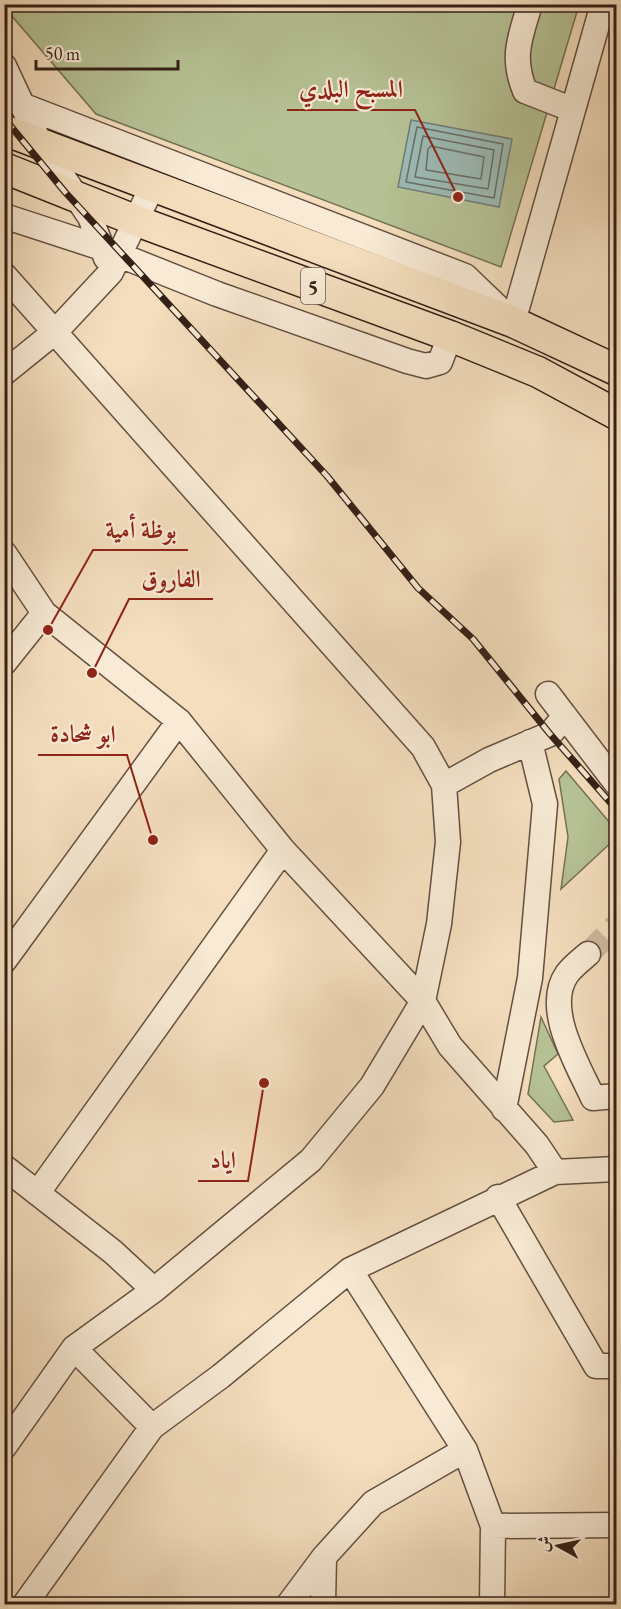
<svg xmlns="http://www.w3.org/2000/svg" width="621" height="1609" font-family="'EB Garamond',Amiri,serif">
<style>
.green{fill:#b6c295;stroke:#757156;stroke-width:1.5}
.water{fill:#9cbbb6;stroke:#727d76;stroke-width:1.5}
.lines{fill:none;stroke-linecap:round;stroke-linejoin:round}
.shore{stroke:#686e66;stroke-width:1.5}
.minor-tunnel{stroke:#ceb89d;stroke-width:24;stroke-dasharray:24 12;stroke-linecap:butt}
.minor-casing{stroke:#645041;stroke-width:27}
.major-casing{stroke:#342017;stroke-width:33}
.minor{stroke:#f8ead5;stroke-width:24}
.major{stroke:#f4debe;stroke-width:30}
.rail-casing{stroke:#342017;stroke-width:7}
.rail{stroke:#f8ead5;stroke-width:4.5;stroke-dasharray:14;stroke-linecap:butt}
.labels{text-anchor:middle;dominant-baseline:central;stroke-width:4.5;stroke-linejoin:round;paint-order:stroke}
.shield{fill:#f8ead5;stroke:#6f5d50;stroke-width:1.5}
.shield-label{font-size:21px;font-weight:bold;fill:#342017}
.leader{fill:none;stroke:#8f2418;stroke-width:2}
.callout-dot{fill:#8f2418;stroke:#f8ead5;stroke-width:2}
.callout-label{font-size:24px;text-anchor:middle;font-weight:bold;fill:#8f2418;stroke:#f8ead5;stroke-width:4.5;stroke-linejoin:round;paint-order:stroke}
</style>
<rect width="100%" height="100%" fill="#f4debe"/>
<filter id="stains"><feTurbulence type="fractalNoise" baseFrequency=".00333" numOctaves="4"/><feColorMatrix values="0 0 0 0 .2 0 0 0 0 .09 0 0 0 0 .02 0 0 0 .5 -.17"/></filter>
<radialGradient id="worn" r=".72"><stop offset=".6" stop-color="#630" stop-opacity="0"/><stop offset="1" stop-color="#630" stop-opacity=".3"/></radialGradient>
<path class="green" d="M 4,5 L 579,5 L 501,267 L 96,114 L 5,8 Z
M 566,771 L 616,830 L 616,838 L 561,889 L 568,837 L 559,779 Z
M 541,1017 L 558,1054 L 544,1066 L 573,1120 L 554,1122 L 528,1094 Z"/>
<path class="water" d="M 411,120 L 512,139 L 499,207 L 398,187 Z"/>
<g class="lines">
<path class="shore" d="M 417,127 L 503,144 L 494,198 L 406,182 Z
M 423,136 L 494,150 L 488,189 L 415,177 Z
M 431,146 L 484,157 L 481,179 L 426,170 L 428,149 Z"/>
<path class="minor-tunnel" d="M 588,954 L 616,926"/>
<defs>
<path id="minor" d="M 530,4 C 520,38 511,57 525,91 L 571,109
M 4,66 L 40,143 L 90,217 L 106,258
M 4,95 L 24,106 L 465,276 L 511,320
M 4,216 L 102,248 L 217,294 L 407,361 L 426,366 L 440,362 L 450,336
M 4,275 L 423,747 L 444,785 L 448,842 L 439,924 L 423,1001 L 372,1086 L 311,1160 L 154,1290 L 74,1348 L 4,1447
M 513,322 L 603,4
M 4,373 L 56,331 L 111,272 L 153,185
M 4,553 L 44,613 L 179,721 L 283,850 L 423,1001 L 450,1046 L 537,1145 L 555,1172
M 4,663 L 44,613
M 548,694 L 616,783
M 444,785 L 489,760 L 550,734 L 565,716
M 588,954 C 581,960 572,967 567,974 C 543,1008 578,1065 593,1098 L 616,1096
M 4,961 L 179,721
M 504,1109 L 530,978 L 545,804 L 530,742
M 4,1167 L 113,1252 L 154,1290
M 39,1191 L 283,850
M 498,1197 L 596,1366 L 616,1366
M 350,1270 L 465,1450 L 493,1526 L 492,1604
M 74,1348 L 152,1427
M 493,1526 L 616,1525
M 25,1604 L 152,1427 L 221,1376 L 350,1270 L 555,1172 L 616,1169
M 289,1604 L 324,1557 L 373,1503 L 465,1450
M 323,1604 L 324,1557"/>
<path id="major" d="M 4,130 L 513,322 L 616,370
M 4,168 L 137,221 L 450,336 L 538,372 L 616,414"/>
</defs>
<use href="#minor" class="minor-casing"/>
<use href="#major" class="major-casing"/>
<use href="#minor" class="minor"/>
<use href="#major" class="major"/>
<defs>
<path id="rail" d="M 4,118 L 65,192 L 327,476 L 418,588 L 473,639 L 550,734 L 616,809"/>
</defs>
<use href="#rail" class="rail-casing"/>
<use href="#rail" class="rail"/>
</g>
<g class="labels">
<rect class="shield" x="301" y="268" width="24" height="36" rx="4.5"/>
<g class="shield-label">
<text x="313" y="286">5</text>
</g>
</g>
<path class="leader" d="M458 197L415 110H287M48 630L93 550H188M92 673L129 599H213M153 840L127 755H38M264 1083L248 1181H198"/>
<g class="callout-dot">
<circle cx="458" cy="197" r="6"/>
<circle cx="48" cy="630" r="6"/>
<circle cx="92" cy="673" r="6"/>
<circle cx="153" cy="840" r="6"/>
<circle cx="264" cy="1083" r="6"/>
</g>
<g class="callout-label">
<text x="351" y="97">المسبح البلدي</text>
<text x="141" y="538">بوظة أمية</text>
<text x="171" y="587">الفاروق</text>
<text x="83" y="742">ابو شحادة</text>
<text x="223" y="1168">اياد</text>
</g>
<rect width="621" height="1609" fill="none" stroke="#f4debe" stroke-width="24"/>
<rect x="6" y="6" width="609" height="1597" fill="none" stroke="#342017" stroke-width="3"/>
<rect x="12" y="12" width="597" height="1585" fill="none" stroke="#342017" stroke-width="1.5"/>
<g transform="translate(558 1546) rotate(278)" stroke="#f8ead5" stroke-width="4.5" paint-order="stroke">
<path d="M0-4.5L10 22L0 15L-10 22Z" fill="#342017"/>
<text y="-9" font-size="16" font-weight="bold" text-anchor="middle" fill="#342017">ش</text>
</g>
<path d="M36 60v9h142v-9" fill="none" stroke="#342017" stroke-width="3"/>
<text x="45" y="60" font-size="18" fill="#342017" stroke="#f8ead5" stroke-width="4.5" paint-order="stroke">50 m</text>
<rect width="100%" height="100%" filter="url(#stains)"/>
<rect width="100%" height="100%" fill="url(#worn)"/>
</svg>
